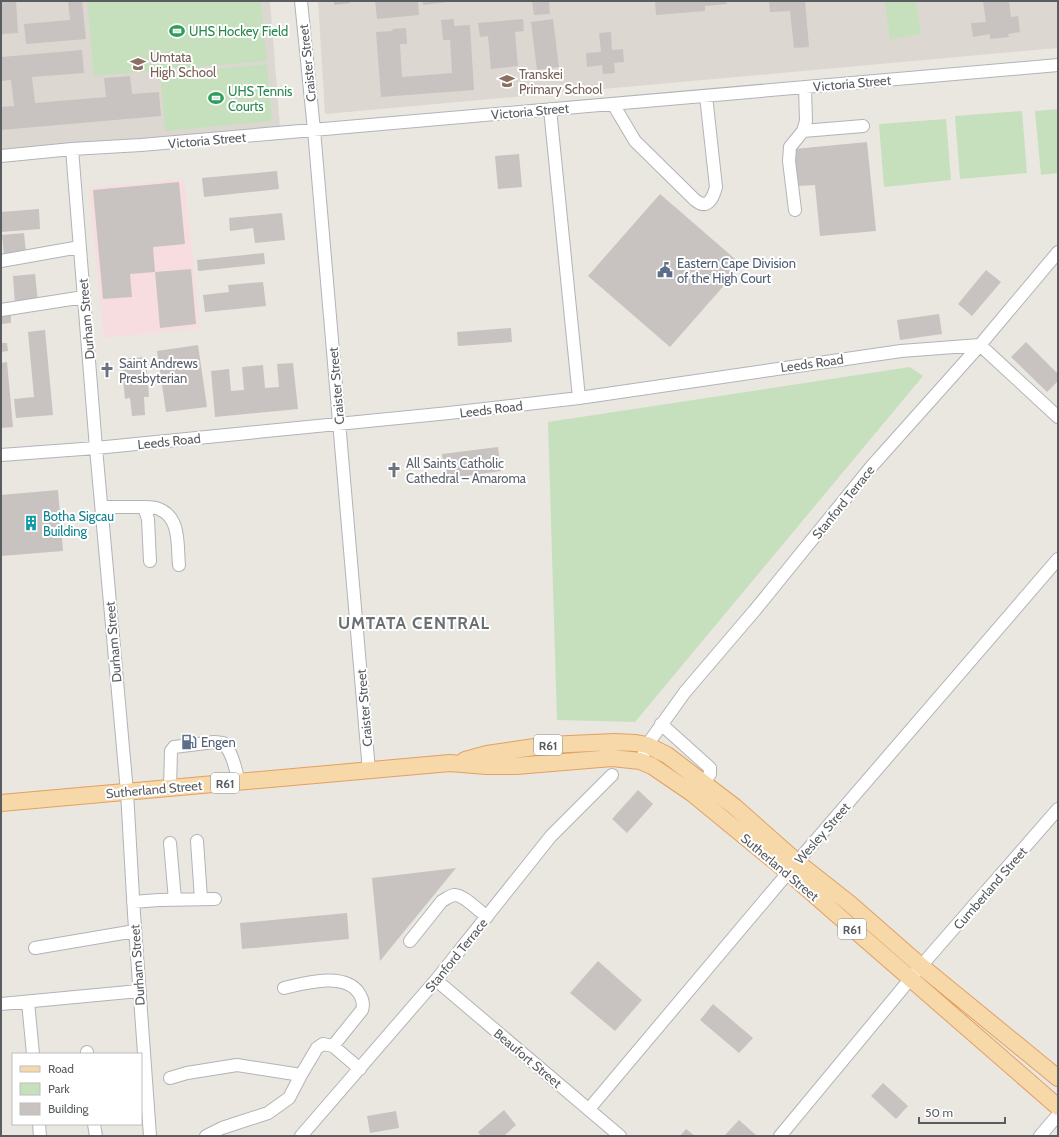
<svg xmlns="http://www.w3.org/2000/svg" width="1059" height="1137" font-family="Cabin,sans-serif">
<style>
.education{fill:#ddd7d1}
.medical{fill:#f7dce0}
.green{fill:#c6e0be}
.building{fill:#c8c3c0}
.lines{fill:none;stroke-linecap:round;stroke-linejoin:round}
.minor-casing{stroke:#b1b4b7;stroke-width:14}
.major-casing{stroke:#e3a061;stroke-width:18}
.minor{stroke:#fff;stroke-width:12}
.major{stroke:#f6d8a9;stroke-width:16}
.labels{text-anchor:middle;dominant-baseline:central;stroke-width:4;stroke-linejoin:round;paint-order:stroke}
.shield{fill:#fff;stroke:#8b8e90;stroke-width:1}
.shield-label{font-size:12px;font-weight:bold;fill:#595d60}
.leisure-label{font-size:13px;fill:#27864d;stroke:#fff;text-anchor:start}
.education-label{font-size:13px;fill:#785e54;stroke:#fff;text-anchor:start}
.street-label{font-size:13px;fill:#595d60;stroke:#fff}
.service-label{font-size:13px;fill:#4e5e75;stroke:#fff;text-anchor:start}
.worship-label{font-size:13px;fill:#5b616d;stroke:#fff;text-anchor:start}
.culture-label{font-size:13px;fill:#0d838f;stroke:#fff;text-anchor:start}
.district-label{font-size:17px;font-weight:bold;letter-spacing:1px;fill:#6a7072;stroke:#fff}
</style>
<rect width="100%" height="100%" fill="#eae6e0"/>
<path class="education" d="M 1,1 L 270,1 L 280,127 L 1,151 Z
M 318,1 L 1058,1 L 1058,48 L 325,114 Z"/>
<path class="medical" d="M 184,179 L 200,328 L 104,338 L 89,188 Z"/>
<path class="green" d="M 87,1 L 261,1 L 267,61 L 94,76 Z
M 885,1 L 916,1 L 921,34 L 890,40 Z
M 267,64 L 272,121 L 165,131 L 160,74 Z
M 1058,109 L 1058,173 L 1041,175 L 1035,111 Z
M 1022,111 L 1027,173 L 960,179 L 955,116 Z
M 946,119 L 951,180 L 884,187 L 879,124 Z
M 910,367 L 923,376 L 635,722 L 557,720 L 548,422 Z"/>
<path class="building" d="M 1,1 L 16,1 L 18,33 L 1,34 Z
M 68,1 L 82,1 L 86,39 L 26,44 L 24,24 L 70,20 Z
M 334,1 L 350,1 L 350,3 L 334,5 Z
M 375,1 L 418,1 L 419,15 L 377,19 Z
M 423,1 L 448,1 L 448,2 L 423,5 Z
M 532,1 L 549,1 L 550,14 L 534,15 Z
M 655,1 L 726,1 L 727,4 L 705,6 L 705,11 L 656,15 Z
M 769,1 L 805,1 L 809,47 L 794,48 L 790,11 L 770,12 Z
M 983,1 L 1009,1 L 1011,17 L 1018,16 L 1020,32 L 1008,34 L 1009,37 L 990,39 L 990,34 L 973,37 L 971,23 L 986,22 Z
M 454,19 L 454,26 L 470,25 L 474,90 L 381,97 L 376,32 L 393,31 L 392,29 L 406,28 L 407,44 L 400,44 L 402,77 L 452,73 L 450,40 L 443,40 L 441,20 Z
M 523,19 L 524,31 L 515,32 L 518,66 L 491,69 L 488,36 L 480,37 L 478,23 Z
M 553,19 L 559,67 L 537,70 L 531,22 Z
M 611,32 L 612,50 L 623,49 L 624,62 L 614,63 L 615,73 L 603,74 L 602,65 L 587,67 L 586,53 L 601,52 L 599,33 Z
M 82,50 L 84,73 L 32,77 L 35,103 L 106,97 L 104,78 L 130,76 L 132,94 L 159,92 L 161,116 L 1,130 L 1,107 L 14,106 L 11,80 L 1,81 L 1,57 Z
M 867,142 L 876,231 L 820,236 L 815,185 L 798,186 L 794,149 Z
M 519,154 L 522,187 L 498,189 L 495,156 Z
M 277,171 L 279,189 L 204,197 L 202,178 Z
M 179,182 L 185,244 L 153,247 L 155,272 L 130,274 L 132,297 L 103,299 L 93,190 Z
M 660,194 L 742,265 L 670,347 L 588,276 Z
M 39,209 L 40,229 L 1,232 L 1,212 Z
M 282,213 L 285,240 L 255,243 L 253,228 L 230,231 L 229,218 Z
M 24,233 L 27,262 L 5,264 L 2,235 Z
M 264,253 L 265,264 L 198,271 L 197,260 Z
M 191,269 L 196,324 L 160,328 L 155,272 Z
M 986,270 L 1001,282 L 972,316 L 958,304 Z
M 35,274 L 38,302 L 15,305 L 13,276 Z
M 263,282 L 266,306 L 205,312 L 203,295 L 229,292 L 228,285 Z
M 11,313 L 11,323 L 1,324 L 1,314 Z
M 939,314 L 942,334 L 900,340 L 897,320 Z
M 511,328 L 512,342 L 458,346 L 457,332 Z
M 45,330 L 53,415 L 16,418 L 14,399 L 34,397 L 28,332 Z
M 1026,342 L 1058,374 L 1058,381 L 1047,392 L 1011,357 Z
M 1,343 L 7,343 L 8,351 L 1,352 Z
M 198,345 L 207,407 L 166,412 L 157,351 Z
M 146,357 L 149,397 L 144,397 L 145,415 L 132,416 L 130,398 L 125,399 L 121,359 Z
M 7,362 L 13,427 L 1,428 L 1,363 Z
M 293,363 L 298,409 L 215,417 L 211,371 L 229,369 L 231,391 L 244,390 L 242,367 L 263,365 L 265,388 L 279,387 L 277,364 Z
M 498,447 L 501,471 L 445,479 L 442,454 Z
M 58,490 L 63,551 L 1,556 L 1,495 Z
M 638,790 L 653,804 L 627,833 L 612,819 Z
M 456,868 L 380,961 L 372,878 Z
M 347,913 L 349,939 L 242,949 L 240,923 Z
M 598,961 L 642,1000 L 615,1031 L 570,993 Z
M 713,1004 L 753,1038 L 739,1053 L 700,1020 Z
M 883,1083 L 908,1106 L 896,1119 L 871,1096 Z
M 504,1110 L 516,1125 L 504,1136 L 481,1136 L 478,1132 Z
M 396,1111 L 399,1128 L 370,1133 L 367,1116 Z
M 739,1120 L 757,1136 L 724,1136 Z
M 686,1129 L 695,1136 L 680,1136 Z"/>
<g class="lines">
<defs>
<path id="minor" d="M 301,1 L 314,130 L 369,771
M 613,104 L 635,141 L 695,200 C 707,210 713,199 716,187 L 706,96
M 550,109 L 579,398
M 803,131 L 863,126
M 72,149 L 96,448 L 127,792 L 134,914 L 150,1136
M 1,156 L 72,149 L 141,145 L 1058,65
M 795,210 L 789,161 L 790,147 L 803,131 L 806,121 L 805,87
M 1,261 L 80,247
M 1,310 L 84,297
M 1,455 L 96,448 L 449,413 L 579,398 L 901,351 L 980,345 L 1058,417
M 102,507 L 144,507 L 148,519 L 150,561
M 144,507 C 149,507 155,507 159,509 C 181,518 177,545 179,565
M 661,724 L 710,768 L 710,774 L 703,783
M 644,753 L 647,745 L 685,692 L 755,610 L 871,467 L 980,345 L 1058,252
M 170,788 L 171,751 L 174,747 L 214,742 L 223,743 C 233,753 235,768 239,782
M 197,841 L 201,899
M 170,843 L 175,900
M 133,902 L 159,900 L 215,899
M 410,941 L 442,901 C 446,899 449,896 454,895 C 463,894 479,911 487,917
M 35,948 L 135,931
M 436,980 L 620,1136
M 284,988 C 305,983 347,971 360,995 C 363,1000 364,1004 362,1010 L 333,1046
M 28,1002 L 33,1054
M 1,1004 L 139,991
M 87,1052 L 87,1054
M 170,1078 L 187,1073 L 237,1065 L 301,1075
M 589,1109 L 797,862 L 1058,559
M 39,1124 L 40,1136
M 94,1124 L 96,1136
M 206,1136 L 222,1128 L 268,1113 L 289,1098 L 301,1075 L 317,1048 L 323,1044 L 333,1046 L 360,1069
M 301,1136 L 436,980 L 551,836 L 612,775
M 780,1136 L 921,966 L 1058,809
M 1040,1136 L 1058,1115"/>
<path id="major" d="M 465,760 L 487,754 L 548,745 L 614,742 L 636,743 L 647,745 L 667,755 L 735,807 L 797,862 L 849,903 L 921,966 L 1058,1078
M 1,803 L 450,763 L 487,766 L 516,766 L 612,758 L 640,761 L 652,766 L 693,794 L 788,872 L 1058,1107"/>
</defs>
<use href="#minor" class="minor-casing"/>
<use href="#major" class="major-casing"/>
<use href="#minor" class="minor"/>
<use href="#major" class="major"/>
</g>
<defs>
<symbol id="stadium-bare" viewBox="-9 -9 18 18"><path d="M0-5a6.5 5 0 1 0 0 10a6.5 5 0 1 0 0-10ZM-3.5-1.8h7v3.6h-7Z" fill="#2e9e5b" stroke="#fff" stroke-width="2.5" paint-order="stroke"/></symbol>
<symbol id="school-bare" viewBox="-9 -9 18 18"><path d="M0-5L7-2L0 1L-7-2ZM-4 1L0 2.5L4 1V4Q0 6-4 4Z" fill="#8d6e63" stroke="#fff" stroke-width="2.5" paint-order="stroke"/></symbol>
<symbol id="civic-bare" viewBox="-9 -9 18 18"><path d="M-.6-6.5H3V-4.5H.6V-3L4-1V1h2V6H-6V1h2V-1L-.6-3ZM-1.2 2.5V6h2.4V2.5Z" fill="#5c6f8a" stroke="#fff" stroke-width="2.5" paint-order="stroke"/></symbol>
<symbol id="church-bare" viewBox="-9 -9 18 18"><path d="M-1.2-6h2.4v3.5h3.3v2.4h-3.3V6h-2.4V-.1h-3.3v-2.4h3.3Z" fill="#6b7280" stroke="#fff" stroke-width="2.5" paint-order="stroke"/></symbol>
<symbol id="building-bare" viewBox="-9 -9 18 18"><path d="M-4-6H4V6H1V3H-1V6H-4ZM-2.5-4.3h1.7v1.8h-1.7ZM.8-4.3h1.7v1.8H.8ZM-2.5-1h1.7V.8h-1.7ZM.8-1h1.7V.8H.8Z" fill="#0f9aa8" stroke="#fff" stroke-width="2.5" paint-order="stroke"/></symbol>
<symbol id="fuel-bare" viewBox="-9 -9 18 18"><path d="M-5.5-6h7V0h2V4h1.3V-2.5L3-4.5l.8-.8L6-3V5H2.5V1h-1V6h-7ZM-4.2-4.7v3.2H.2V-4.7Z" fill="#5c6f8a" stroke="#fff" stroke-width="2.5" paint-order="stroke"/></symbol>
</defs>
<g fill-rule="evenodd">
<use href="#stadium-bare" x="166" y="20" width="22" height="22"/>
<use href="#school-bare" x="127" y="53" width="22" height="22"/>
<use href="#school-bare" x="496" y="70" width="22" height="22"/>
<use href="#stadium-bare" x="205" y="87" width="22" height="22"/>
<use href="#civic-bare" x="654" y="259" width="22" height="22"/>
<use href="#church-bare" x="96" y="359" width="22" height="22"/>
<use href="#church-bare" x="383" y="459" width="22" height="22"/>
<use href="#building-bare" x="20" y="512" width="22" height="22"/>
<use href="#fuel-bare" x="178" y="731" width="22" height="22"/>
</g>
<g class="labels">
<g class="shield">
<rect x="534" y="735" width="28" height="20" rx="3"/>
<rect x="211" y="773" width="28" height="20" rx="3"/>
<rect x="838" y="919" width="28" height="20" rx="3"/>
</g>
<g class="shield-label">
<text x="548" y="745">R61</text>
<text x="225" y="783">R61</text>
<text x="852" y="929">R61</text>
</g>
<g class="leisure-label">
<text x="189" y="31">UHS Hockey Field</text>
<text x="228" y="91">UHS Tennis<tspan x="228" dy="15">Courts</tspan></text>
</g>
<g class="education-label">
<text x="150" y="57">Umtata<tspan x="150" dy="15">High School</tspan></text>
<text x="519" y="74">Transkei<tspan x="519" dy="15">Primary School</tspan></text>
</g>
<g class="street-label">
<text transform="translate(307 63) rotate(-96)">Craister Street</text>
<text transform="translate(852 83) rotate(-5)">Victoria Street</text>
<text transform="translate(530 111) rotate(-5)">Victoria Street</text>
<text transform="translate(207 140) rotate(-5)">Victoria Street</text>
<text transform="translate(86 319) rotate(-95)">Durham Street</text>
<text transform="translate(812 363) rotate(-8)">Leeds Road</text>
<text transform="translate(336 386) rotate(-95)">Craister Street</text>
<text transform="translate(491 409) rotate(-7)">Leeds Road</text>
<text transform="translate(169 441) rotate(-6)">Leeds Road</text>
<text transform="translate(843 502) rotate(-51)">Stanford Terrace</text>
<text transform="translate(113 642) rotate(-95)">Durham Street</text>
<text transform="translate(364 708) rotate(-95)">Craister Street</text>
<text transform="translate(154 789) rotate(-5)">Sutherland Street</text>
<text transform="translate(822 833) rotate(-49)">Wesley Street</text>
<text transform="translate(780 867) rotate(40)">Sutherland Street</text>
<text transform="translate(990 888) rotate(-49)">Cumberland Street</text>
<text transform="translate(456 955) rotate(-51)">Stanford Terrace</text>
<text transform="translate(137 965) rotate(-94)">Durham Street</text>
<text transform="translate(528 1058) rotate(40)">Beaufort Street</text>
</g>
<g class="service-label">
<text x="677" y="263">Eastern Cape Division<tspan x="677" dy="15">of the High Court</tspan></text>
<text x="201" y="742">Engen</text>
</g>
<g class="worship-label">
<text x="119" y="363">Saint Andrews<tspan x="119" dy="15">Presbyterian</tspan></text>
<text x="406" y="463">All Saints Catholic<tspan x="406" dy="15">Cathedral – Amaroma</tspan></text>
</g>
<g class="culture-label">
<text x="43" y="516">Botha Sigcau<tspan x="43" dy="15">Building</tspan></text>
</g>
<g class="district-label">
<text x="414" y="623">UMTATA CENTRAL</text>
</g>
</g>
<rect width="1059" height="1137" fill="none" stroke="#595d60" stroke-width="4"/>
<rect x="12" y="1053" width="130" height="72" fill="#ffffff" stroke="#bdbebf"/>
<rect x="20" y="1066" width="20" height="6" fill="#f6d8a9" stroke="#bdbebf"/>
<text x="48" y="1073" font-size="12" fill="#595d60">Road</text>
<rect x="20" y="1083" width="20" height="12" fill="#c6e0be" stroke="#bdbebf"/>
<text x="48" y="1093" font-size="12" fill="#595d60">Park</text>
<rect x="20" y="1103" width="20" height="12" fill="#c8c3c0" stroke="#bdbebf"/>
<text x="48" y="1113" font-size="12" fill="#595d60">Building</text>
<path d="M919 1117v6h86v-6" fill="none" stroke="#595d60" stroke-width="2"/>
<text x="925" y="1117" font-size="12" fill="#595d60" stroke="#ffffff" stroke-width="3" paint-order="stroke">50 m</text>
</svg>
